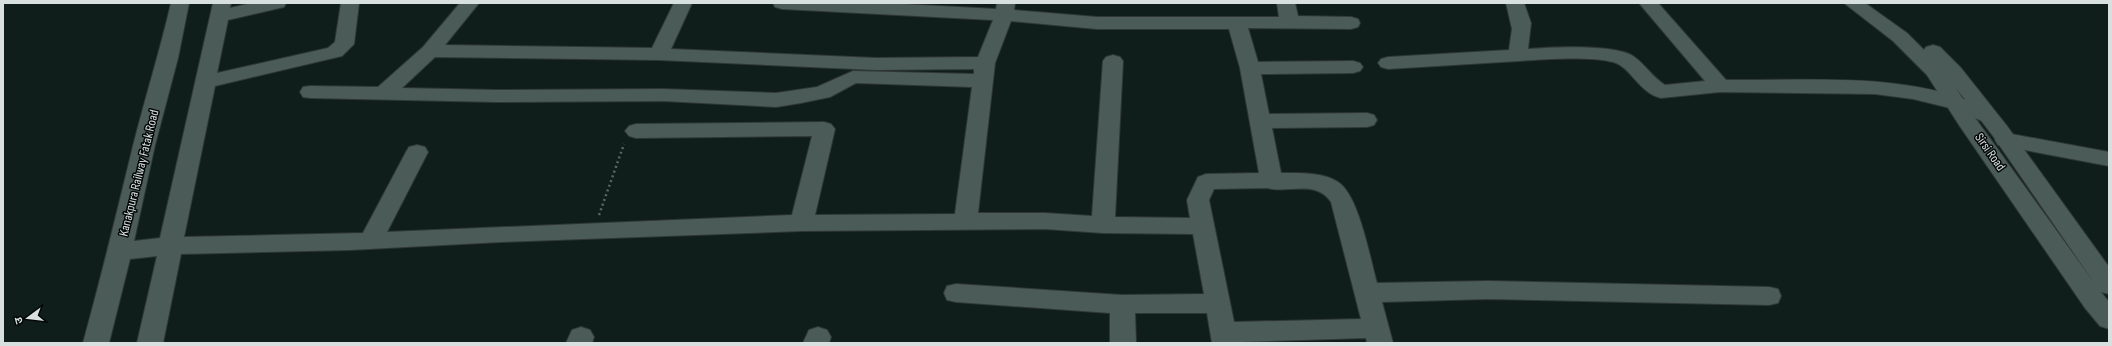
<svg xmlns="http://www.w3.org/2000/svg" width="2112" height="346" font-family="'Sofia Sans Condensed','Noto Sans Devanagari',sans-serif">
<style>
.lines{fill:none;stroke-linecap:round;stroke-linejoin:round}
.street-casing{stroke:#2f3836;stroke-width:2}
.secondary-casing{stroke:#2f3836;stroke-width:2}
.path{stroke:#5a6663;stroke-width:2.5;stroke-dasharray:2 3;stroke-linecap:butt}
.street{fill:#4b5b58;fill-rule:evenodd}
.secondary{fill:#4b5b58;fill-rule:evenodd}
.labels{text-anchor:middle;dominant-baseline:central;stroke-width:3;stroke-linejoin:round;paint-order:stroke}
.street-label{font-size:13px;fill:#d7e0de;stroke:#030706}
</style>
<rect width="100%" height="100%" fill="#101e1b"/>
<g class="lines">
<defs>
<path id="street" d="M 171,3 L 189,3 L 178,58 L 155,145 L 134,241 L 160,238 L 213,3 L 231,3 L 230,8 L 252,3 L 286,3 L 284,7 L 228,20 L 217,73 L 328,48 L 335,42 L 341,3 L 359,3 L 354,44 L 342,56 L 215,86 L 184,237 L 363,233 L 406,152 L 409,147 L 417,145 L 425,147 L 428,152 L 387,232 L 792,215 L 812,136 L 636,138 L 629,136 L 625,131 L 629,126 L 636,124 L 824,122 L 831,124 L 835,129 L 815,215 L 955,214 L 972,87 L 856,83 L 830,97 L 801,103 L 776,107 L 663,101 L 496,102 L 310,98 L 303,97 L 300,92 L 303,87 L 310,86 L 378,87 L 423,47 L 460,3 L 479,3 L 445,45 L 652,48 L 674,3 L 692,3 L 671,49 L 876,58 L 978,57 L 993,20 L 782,9 L 775,7 L 773,3 L 885,3 L 996,9 L 997,3 L 1015,3 L 1014,10 L 1097,17 L 1279,17 L 1277,3 L 1295,3 L 1298,16 L 1351,17 L 1358,19 L 1360,23 L 1358,27 L 1351,29 L 1248,28 L 1258,62 L 1353,61 L 1360,63 L 1363,67 L 1360,71 L 1353,73 L 1261,74 L 1269,114 L 1367,113 L 1374,115 L 1377,120 L 1374,125 L 1367,127 L 1272,128 L 1281,173 C 1299,173 1323,172 1338,182 C 1359,195 1370,259 1377,283 L 1488,281 L 1769,287 L 1778,289 L 1781,296 L 1778,303 L 1769,305 L 1488,299 L 1382,302 L 1393,343 L 1367,343 L 1366,338 L 1212,343 L 1207,313 L 1135,313 L 1136,343 L 1110,343 L 1110,313 L 956,302 L 947,300 L 944,293 L 947,286 L 956,284 L 1122,295 L 1204,294 L 1193,234 L 1103,233 L 1045,229 L 802,231 L 501,242 L 350,250 L 181,254 L 163,343 L 137,343 L 157,256 L 130,259 L 109,343 L 83,343 C 101,278 117,212 133,146 C 145,98 160,51 171,3 ZM 1011,21 L 1097,29 L 1229,29 L 1240,68 L 1259,173 L 1206,174 L 1198,177 L 1187,200 L 1190,218 L 1115,217 L 1123,61 L 1120,57 L 1113,55 L 1106,57 L 1103,61 L 1092,216 L 1045,213 L 978,213 L 995,63 ZM 435,57 L 659,60 L 876,70 L 974,69 L 974,74 L 853,71 L 817,87 L 776,93 L 663,89 L 496,90 L 402,88 ZM 1267,188 C 1288,194 1315,179 1331,202 L 1361,319 L 1234,322 L 1209,200 L 1214,189 Z
M 1506,3 L 1524,3 L 1531,23 L 1528,49 C 1551,47 1615,44 1633,56 C 1645,64 1652,77 1665,85 L 1705,81 L 1639,3 L 1658,3 L 1726,80 C 1807,81 1900,72 1977,104 C 1985,107 1993,109 1997,116 L 1994,121 L 1987,123 L 1950,108 L 1913,99 L 1875,94 L 1720,92 L 1661,98 C 1639,93 1630,66 1613,62 C 1589,56 1545,59 1519,61 C 1475,64 1432,66 1388,69 L 1381,67 L 1378,63 L 1381,59 L 1388,57 L 1509,50 L 1512,29 Z
M 2006,133 L 2109,152 L 2109,166 L 1998,145 L 1995,140 L 1998,135 Z
M 581,327 L 590,330 L 594,337 L 592,343 L 566,343 L 572,330 Z
M 818,327 L 827,330 L 831,337 L 829,343 L 803,343 L 809,330 Z"/>
<path id="secondary" d="M 1844,3 L 1865,3 L 1907,33 L 1924,50 L 1926,47 L 1933,45 L 1940,47 L 1961,68 L 2007,126 L 2109,267 L 2109,294 L 2101,292 L 2109,302 L 2109,329 L 2100,326 L 2085,308 L 1959,125 L 1927,75 L 1893,41 ZM 1956,88 L 1993,136 L 2095,284 L 1973,115 Z"/>
</defs>
<use href="#street" class="street-casing"/>
<use href="#secondary" class="secondary-casing"/>
<path class="path" d="M 599,215 L 624,144"/>
<use href="#street" class="street"/>
<use href="#secondary" class="secondary"/>
</g>
<g class="labels">
<g class="street-label">
<text transform="translate(1990 152) rotate(55)">Sirsi Road</text>
<text transform="translate(139 173) rotate(-76)">Kanakpura Railway Fatak Road</text>
</g>
</g>
<rect width="2112" height="346" fill="none" stroke="#d7e0de" stroke-width="8"/>
<g transform="translate(28 318) rotate(255)" stroke="#030706" stroke-width="3" paint-order="stroke">
<path d="M0-3L7 15L0 10L-7 15Z" fill="#d7e0de"/>
<text y="-6" font-size="11" font-weight="bold" text-anchor="middle" fill="#d7e0de">उ</text>
</g>
</svg>
